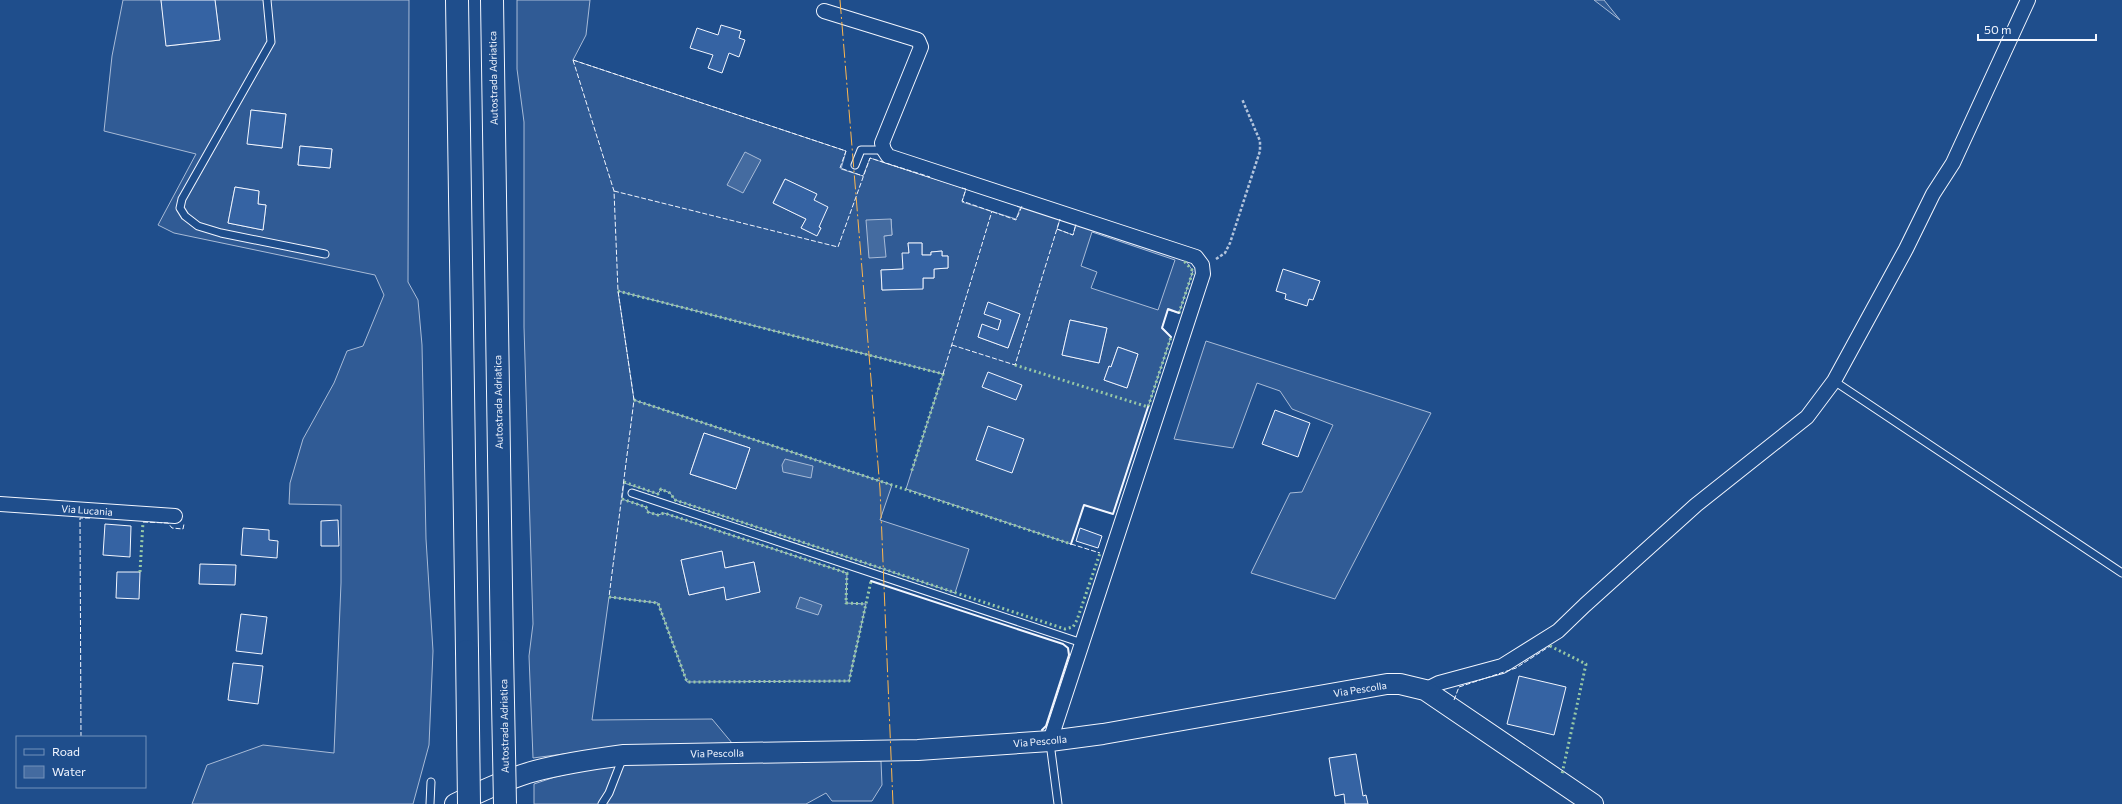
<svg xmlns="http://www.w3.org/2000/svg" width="2122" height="804" font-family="Commissioner,sans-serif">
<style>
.built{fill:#305b95;stroke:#a8bbd7;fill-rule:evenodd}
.water{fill:#446ba0;stroke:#a8bbd7}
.building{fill:#3563a3;stroke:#f2f6ff}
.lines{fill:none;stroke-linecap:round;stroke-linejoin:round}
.lane-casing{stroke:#f2f6ff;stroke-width:9}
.street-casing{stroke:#f2f6ff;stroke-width:16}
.secondary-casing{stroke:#f2f6ff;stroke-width:22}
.highway-casing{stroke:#f2f6ff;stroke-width:24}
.path{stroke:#b3c4dc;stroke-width:2.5;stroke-dasharray:3 2;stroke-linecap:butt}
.lane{stroke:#1f4e8c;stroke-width:7}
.street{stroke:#1f4e8c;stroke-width:14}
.secondary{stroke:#1f4e8c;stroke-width:20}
.highway{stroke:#1f4e8c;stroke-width:22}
.highway-bridge-casing{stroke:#f2f6ff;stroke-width:24;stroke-linecap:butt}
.highway-bridge{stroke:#1f4e8c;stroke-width:22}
.hedge{stroke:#97c8a6;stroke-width:3;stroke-dasharray:2 3;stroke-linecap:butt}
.fence{stroke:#f2f6ff;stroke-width:1;stroke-dasharray:5 2;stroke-linecap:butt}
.wall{stroke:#f2f6ff;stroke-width:2}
.power{stroke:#ffb74d;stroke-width:1;stroke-dasharray:14 3 2 3;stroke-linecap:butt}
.labels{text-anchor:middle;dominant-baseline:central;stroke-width:3;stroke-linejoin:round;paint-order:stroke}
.street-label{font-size:10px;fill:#f2f6ff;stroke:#1f4e8c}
</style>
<rect width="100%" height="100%" fill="#1f4e8c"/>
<path class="built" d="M 123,0 L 161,0 L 167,46 L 220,40 L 215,0 L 409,0 L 408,282 L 418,300 L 422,345 L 426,539 L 433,651 L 429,745 L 413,804 L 192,804 L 207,765 L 263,745 L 334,753 L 341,583 L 341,505 L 289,504 L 290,483 L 303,439 L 334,383 L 347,351 L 363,346 L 384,295 L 375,275 L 174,233 L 158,225 L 196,154 L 104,131 L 112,56 ZM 251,110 L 286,114 L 282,148 L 248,144 ZM 300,146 L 332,149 L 330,168 L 298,165 ZM 235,187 L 259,191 L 258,204 L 266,205 L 263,230 L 228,223 Z
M 517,0 L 590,0 L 586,35 L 573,60 L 846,151 L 841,169 L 863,176 L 870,158 L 966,189 L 962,202 L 1016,219 L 1021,206 L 1060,219 L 1057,229 L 1073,235 L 1076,224 L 1186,261 L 1193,271 L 1179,313 L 1168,310 L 1162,327 L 1171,337 L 1113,514 L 1084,505 L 1071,544 L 906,489 L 943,374 L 618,291 L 634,400 L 892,485 L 880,520 L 969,549 L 955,593 L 675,500 L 670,493 L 661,489 L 658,494 L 624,483 L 622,499 L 646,507 L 648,512 L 658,515 L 664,513 L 847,573 L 846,603 L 866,604 L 849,681 L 687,682 L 658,603 L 609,597 L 592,720 L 712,719 L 732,743 L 624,746 L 533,758 L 529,656 L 533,624 L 524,327 L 524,122 L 517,69 ZM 785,179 L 816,194 L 814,200 L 819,227 L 821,228 L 817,235 L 801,228 L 806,219 L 773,203 ZM 891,219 L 892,235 L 884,236 ZM 1092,232 L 1175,260 L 1158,310 L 1091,288 L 1097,272 L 1081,266 ZM 908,243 L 922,243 L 922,255 L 931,255 L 931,252 L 942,251 L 942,256 L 948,256 L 948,268 L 934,269 L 934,278 L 923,278 L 923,288 L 882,290 L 881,270 L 903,269 L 909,253 ZM 989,303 L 1020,314 L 1008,348 L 978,337 L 982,325 L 998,330 L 1001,320 ZM 1070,320 L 1107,328 L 1099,363 L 1062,355 ZM 1118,347 L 1138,354 L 1127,388 L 1104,380 L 1109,366 L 1111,367 ZM 704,433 L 750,448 L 736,489 L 690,474 ZM 722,552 L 725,568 L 754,562 L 760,592 L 727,599 L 724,587 L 689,595 L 681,560 Z
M 1594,0 L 1604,0 L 1620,20 Z
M 1206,341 L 1431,413 L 1335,599 L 1251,573 L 1290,493 L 1302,492 L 1333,425 L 1292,409 L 1280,391 L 1257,383 L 1233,448 L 1174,439 Z
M 881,761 L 882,785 L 872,801 L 832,801 L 826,793 L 806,804 L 534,804 L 534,784 L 555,777 L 599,767 L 640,762 Z"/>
<path class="water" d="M 745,152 L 761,160 L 743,193 L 727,185 Z
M 891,219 L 892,235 L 884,236 L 886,257 L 869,258 L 866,220 Z
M 785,459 L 813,466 L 811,478 L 783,472 L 782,465 Z
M 800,597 L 822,605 L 818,615 L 796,608 Z"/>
<path class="building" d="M 161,0 L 215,0 L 220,40 L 166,46 Z
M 721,25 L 741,31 L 739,38 L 745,40 L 739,57 L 729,53 L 722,73 L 708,68 L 713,55 L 690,48 L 697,28 L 718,35 Z
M 251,110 L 286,114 L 282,148 L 247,144 Z
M 300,146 L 332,149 L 330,168 L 298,165 Z
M 785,179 L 817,194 L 814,200 L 828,207 L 819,227 L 821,228 L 817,236 L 801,228 L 806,219 L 773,203 Z
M 235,187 L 259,191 L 258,204 L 266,205 L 263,230 L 228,223 Z
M 908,243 L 922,243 L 922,255 L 931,255 L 931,252 L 942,251 L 942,256 L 948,256 L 948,268 L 934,269 L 934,278 L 923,278 L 923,289 L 882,290 L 881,270 L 903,269 L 902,253 L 909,253 Z
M 1283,269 L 1320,281 L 1313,300 L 1309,299 L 1307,306 L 1285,299 L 1286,294 L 1276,291 Z
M 988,302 L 1020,314 L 1008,348 L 978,337 L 982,324 L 998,330 L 1001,320 L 984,314 Z
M 1070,320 L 1107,328 L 1099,363 L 1062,355 Z
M 1118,347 L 1138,354 L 1127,388 L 1104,380 L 1109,366 L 1111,367 Z
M 988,372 L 1022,385 L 1016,400 L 982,387 Z
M 1275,410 L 1310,423 L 1298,457 L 1262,444 Z
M 988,426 L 1024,439 L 1012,473 L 976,460 Z
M 704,433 L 750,448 L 736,489 L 690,474 Z
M 338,520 L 339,546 L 321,546 L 321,521 Z
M 105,524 L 131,526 L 130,557 L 103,555 Z
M 243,528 L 269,530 L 269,540 L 278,541 L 277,558 L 241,555 Z
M 1080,528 L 1102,536 L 1098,548 L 1076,541 Z
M 722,551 L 725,568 L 754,562 L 760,592 L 726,600 L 724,587 L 689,595 L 681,560 Z
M 200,564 L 236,565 L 235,585 L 199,584 Z
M 117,572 L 140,572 L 139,599 L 116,598 Z
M 241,614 L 267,617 L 262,654 L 236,651 Z
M 233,663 L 263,666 L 258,704 L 228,700 Z
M 1519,676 L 1566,687 L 1554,735 L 1507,724 Z
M 1356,754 L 1363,796 L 1366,795 L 1368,804 L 1345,804 L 1344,794 L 1335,796 L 1329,758 Z"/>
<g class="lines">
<defs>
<path id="lane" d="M 267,0 L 271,42 L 182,199 L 180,208 L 185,216 L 198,226 L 221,233 L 325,254
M 855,165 L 861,150 L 884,150
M 1834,381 L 2122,573
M 632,493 L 1082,643
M 1050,743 L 1058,804
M 430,804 L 431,782
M 602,804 L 609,793 L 623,757"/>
<path id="street" d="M 824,11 L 918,40 L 921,47 L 882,143 L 884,150 L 888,156 L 1196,257 L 1202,265 L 1203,274 L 1050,741
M 0,504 L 175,516
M 1425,690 L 1439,683 L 1502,666 L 1558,631 L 1585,605 L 1696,505 L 1807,417 L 1834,381 L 1906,249 L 1933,194 L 1953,163 L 2028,0"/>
<path id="secondary" d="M 455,804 C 481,791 508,778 535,771 C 565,763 594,759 624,755 L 918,750 L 1050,741 L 1103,734 L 1387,684 L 1400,684 L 1425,690 L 1593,804"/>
<path id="highway" d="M 457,0 L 467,651
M 492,0 L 502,651"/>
</defs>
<use href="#lane" class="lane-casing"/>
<use href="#street" class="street-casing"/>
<use href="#secondary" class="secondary-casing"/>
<use href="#highway" class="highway-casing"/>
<path class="path" d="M 1216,259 L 1225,253 L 1230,243 L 1260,151 L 1260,141 L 1242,99"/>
<use href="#lane" class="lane"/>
<use href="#street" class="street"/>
<use href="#secondary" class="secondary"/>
<use href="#highway" class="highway"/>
<defs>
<path id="highway-bridge" d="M 467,651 L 469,804
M 502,651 L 505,804"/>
</defs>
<use href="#highway-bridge" class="highway-bridge-casing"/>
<use href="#highway-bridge" class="highway-bridge"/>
<path class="hedge" d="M 618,291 L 943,374 L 911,473
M 1179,313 L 1193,271 L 1184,261
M 1015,365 L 1148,407 L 1171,337
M 634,400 L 1071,544
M 624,482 L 658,494 L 661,489 L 670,493 L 675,500 L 1065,629 L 1073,627 L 1077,620 L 1100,553
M 622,499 L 646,507 L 648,512 L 658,515 L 664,513 L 847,573 L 846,603 L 866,604
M 140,572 L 143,522
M 609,597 L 658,603 L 687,682 L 849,681 L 871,581
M 1550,646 L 1586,664 L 1562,774"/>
<path class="fence" d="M 573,60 L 614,191 L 618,291 L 634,400 L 609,597
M 573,60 L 846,151 L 840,168 L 863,176
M 962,188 L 966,189 L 962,201 L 1016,220 L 1022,206
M 614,191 L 838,247 L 870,158 L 930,177
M 1057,229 L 1073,235 L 1076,224
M 952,345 L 1015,365 L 1060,219
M 943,374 L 992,211
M 143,522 L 168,523 L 172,528 L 183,529 L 184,524
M 1071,544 L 1100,553
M 1454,700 L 1459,687 L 1516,668 L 1550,646
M 81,737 L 80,518 L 90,518"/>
<path class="wall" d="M 1171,337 L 1162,328 L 1168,309 L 1179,313
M 1071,544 L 1084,505 L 1113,514 L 1148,407
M 871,581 L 1063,644 L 1068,648 L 1069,655 L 1046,726 L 1042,730"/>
<path class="power" d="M 840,0 L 880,489 L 893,804"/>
</g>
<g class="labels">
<g class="street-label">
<text transform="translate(493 78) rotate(-91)">Autostrada Adriatica</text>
<text transform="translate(498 402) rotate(-91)">Autostrada Adriatica</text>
<text transform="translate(87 510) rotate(4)">Via Lucania</text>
<text transform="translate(1360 689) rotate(-9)">Via Pescolla</text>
<text transform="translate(504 726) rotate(-91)">Autostrada Adriatica</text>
<text transform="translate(1040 741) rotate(-5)">Via Pescolla</text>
<text transform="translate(717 753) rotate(-1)">Via Pescolla</text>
</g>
</g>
<rect x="16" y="736" width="130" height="52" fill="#1f4e8c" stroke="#7391ba"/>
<rect x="24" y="749" width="20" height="6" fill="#1f4e8c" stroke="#7391ba"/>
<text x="52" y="756" font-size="12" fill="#f2f6ff">Road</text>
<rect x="24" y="766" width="20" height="12" fill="#446ba0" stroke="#7391ba"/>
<text x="52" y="776" font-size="12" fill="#f2f6ff">Water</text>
<path d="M1978 34v6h118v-6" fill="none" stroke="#f2f6ff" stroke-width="2"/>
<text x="1984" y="34" font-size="12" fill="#f2f6ff" stroke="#1f4e8c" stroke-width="3" paint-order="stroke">50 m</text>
</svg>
